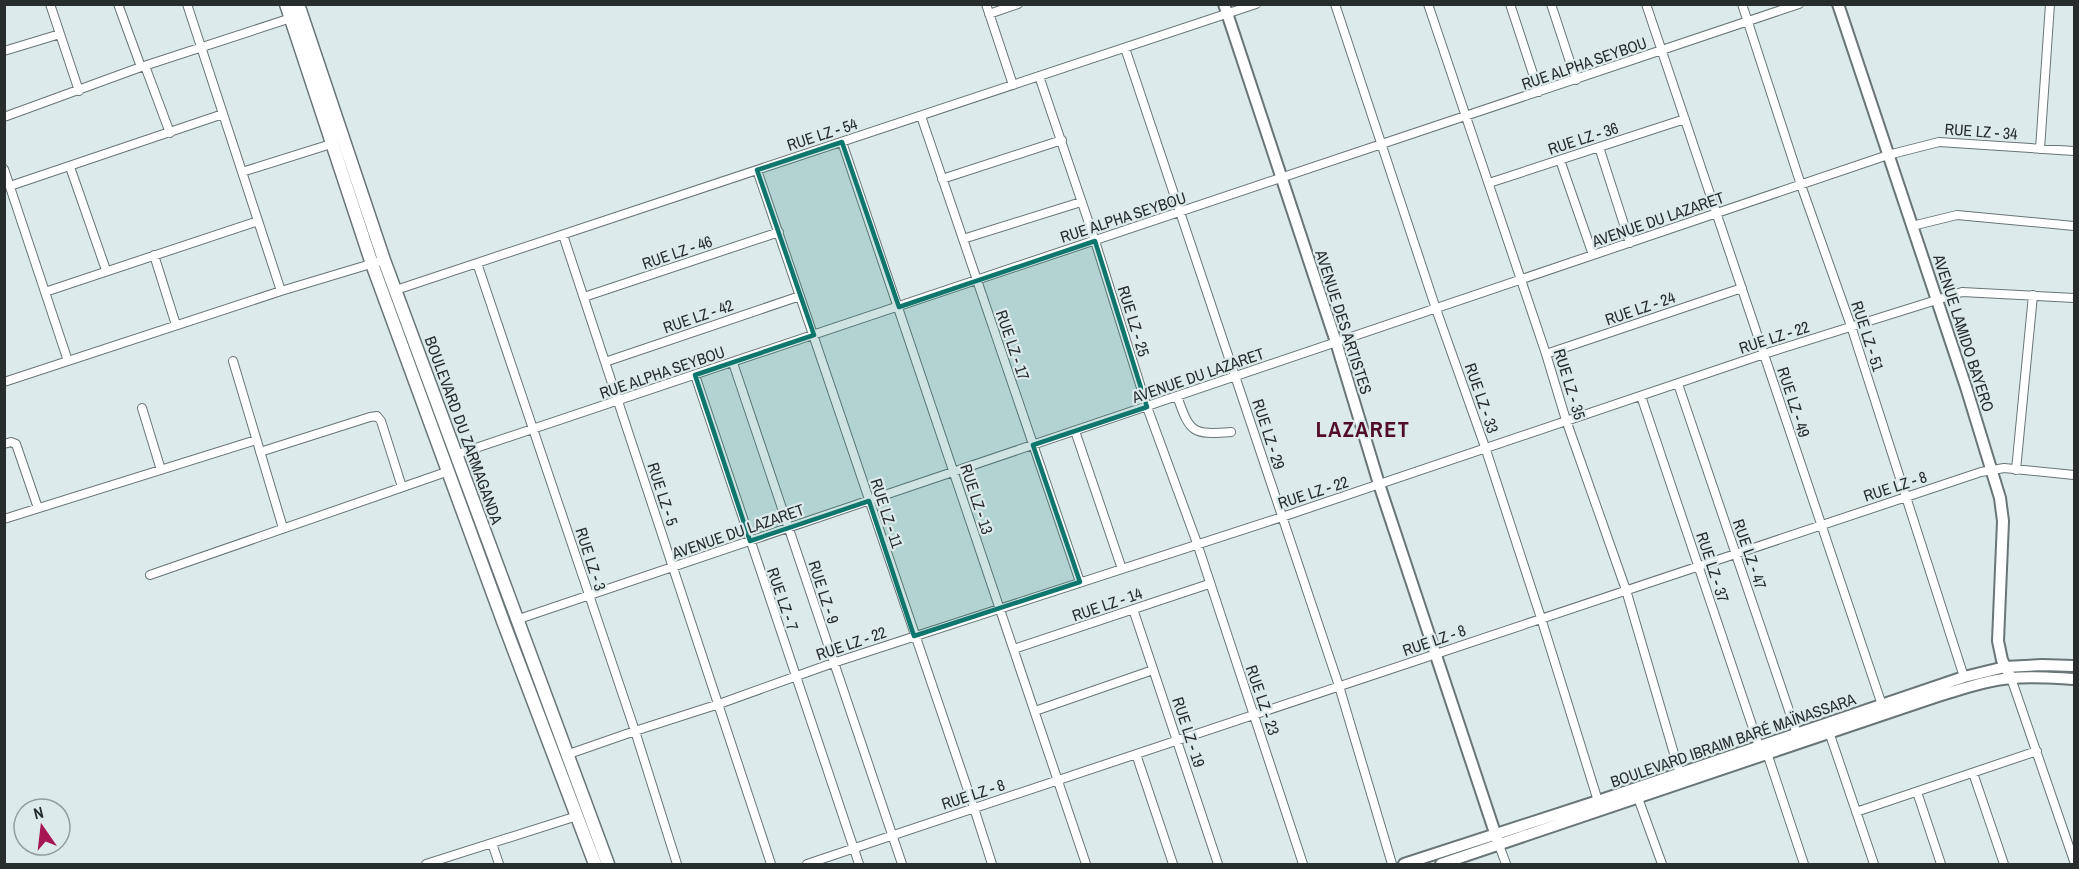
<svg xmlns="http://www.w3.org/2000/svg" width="2079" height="869" font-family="'Archivo Narrow',sans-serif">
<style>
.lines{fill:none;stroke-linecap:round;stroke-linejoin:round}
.street-casing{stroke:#697577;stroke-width:10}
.secondary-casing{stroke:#697577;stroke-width:14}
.primary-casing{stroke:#697577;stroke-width:15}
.street{stroke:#fff;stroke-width:8}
.secondary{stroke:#fff;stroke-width:10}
.primary{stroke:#fff;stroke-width:12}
.marked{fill:#0f766e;fill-opacity:0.2;stroke:#0f766e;stroke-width:4.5;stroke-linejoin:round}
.labels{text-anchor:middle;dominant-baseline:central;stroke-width:4.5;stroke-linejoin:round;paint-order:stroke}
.street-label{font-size:16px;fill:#272c2d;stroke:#ddeaec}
.district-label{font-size:22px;font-weight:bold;letter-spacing:1.5px;fill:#510d27;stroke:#ddeaec}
</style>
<rect width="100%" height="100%" fill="#ddeaec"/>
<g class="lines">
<defs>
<path id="street" d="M 50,4 L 79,91
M 118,4 L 141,67
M 187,4 L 281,291
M 986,4 L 1013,85
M 1335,4 L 1436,309 L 1485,447 L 1541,618 L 1598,801
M 1428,4 L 1546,354 L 1566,420 L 1626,590 L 1680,774
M 1510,4 L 1539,92
M 1551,4 L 1576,80
M 1646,4 L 1882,705
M 1742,4 L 1801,185 L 1851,326 L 1964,677
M 989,14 L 1018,4
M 1125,48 L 1339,686 L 1392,864
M 4,51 L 60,34
M 145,66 L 170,133
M 1039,76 L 1095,241 L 1147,407 L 1197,543 L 1303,864
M 921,116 L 1080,582
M 4,117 L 141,67 L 291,18
M 842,142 L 1086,864
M 1599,147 L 1630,243
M 2040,149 L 2050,4
M 1560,160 L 1593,255
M 70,167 L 106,270
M 4,169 L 68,361
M 757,170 L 974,808 L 992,864
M 242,172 L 331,144
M 942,179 L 1062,140
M 1489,183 L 1685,119
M 10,186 L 223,114
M 1912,226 L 1957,215 L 2074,226
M 563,235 L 771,864
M 963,239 L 1081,202
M 154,255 L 176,325
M 477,263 L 635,731 L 677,864
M 396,290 L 1256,4
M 45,292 L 258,221
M 584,297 L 779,232
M 1546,354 L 1742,288
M 233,361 L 283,528
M 605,362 L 800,296
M 733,363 L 902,864
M 695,375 L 859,864
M 4,382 L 281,291 L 384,260
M 1678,384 L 1797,734
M 1177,396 C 1190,433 1192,435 1231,432
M 1641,396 L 1759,746
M 142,408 L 161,470
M 1075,431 L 1122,569
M 4,444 L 11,442 L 16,444 L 38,508
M 260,452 L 370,417 L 377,416 L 381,421 L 402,487
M 455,455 L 1799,4
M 2016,470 L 2033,295
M 4,519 L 256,440
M 150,575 L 449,471
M 1133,609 L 1218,864
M 516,620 L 1888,155 L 1939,142 L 2074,151
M 1014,649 L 1209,584
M 2011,678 L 2074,861
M 1035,711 L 1153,670
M 1829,732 L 1874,864
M 1767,753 L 1804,864
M 1136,754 L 1173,864
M 566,755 L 635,731 L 719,704 L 833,663 L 1282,517 L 1764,354 L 1962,292 L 2074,298
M 1973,773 L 2004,864
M 1917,792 L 1941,864
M 1638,798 L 1662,864
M 1856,812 L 2037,751
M 492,843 L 499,864
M 1499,845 L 1506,864
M 426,864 L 577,816
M 807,864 L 1981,472 L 2004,468 L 2074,475"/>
<path id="secondary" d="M 1224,4 L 1336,342 L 1379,484 L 1499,845
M 1838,4 L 1966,387 L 2000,498 L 2003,521 L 1998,641 L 2002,660 L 2011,678
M 1404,864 L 1598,801 L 1964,677 L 2005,667 L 2042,665 L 2074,666
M 1441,864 L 1938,696 C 1962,689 1987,680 2012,678 C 2033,676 2054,678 2074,679"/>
<path id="primary" d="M 286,4 L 372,264 L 504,624 L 595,864
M 298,4 L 384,260 L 608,864"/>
</defs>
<use href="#street" class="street-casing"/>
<use href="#secondary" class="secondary-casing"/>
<use href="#primary" class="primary-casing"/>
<use href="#street" class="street"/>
<use href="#secondary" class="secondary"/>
<use href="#primary" class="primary"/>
</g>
<path class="marked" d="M 842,142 L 899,307 L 1095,241 L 1147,407 L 1033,445 L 1080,582 L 914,636 L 869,501 L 750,541 L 695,375 L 814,335 L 757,170 Z"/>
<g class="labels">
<g class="street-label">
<text transform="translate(1584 63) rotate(-19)">RUE ALPHA SEYBOU</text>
<text transform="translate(1981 131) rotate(4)">RUE LZ - 34</text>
<text transform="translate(822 134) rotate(-18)">RUE LZ - 54</text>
<text transform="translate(1583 138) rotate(-18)">RUE LZ - 36</text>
<text transform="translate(1123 217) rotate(-18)">RUE ALPHA SEYBOU</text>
<text transform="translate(1658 219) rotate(-19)">AVENUE DU LAZARET</text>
<text transform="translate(677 252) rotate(-19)">RUE LZ - 46</text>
<text transform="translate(1640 308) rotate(-19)">RUE LZ - 24</text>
<text transform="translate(698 316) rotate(-19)">RUE LZ - 42</text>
<text transform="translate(1134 321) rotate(73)">RUE LZ - 25</text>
<text transform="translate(1344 322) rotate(72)">AVENUE DES ARTISTES</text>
<text transform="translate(1964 333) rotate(72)">AVENUE LAMIDO BAYERO</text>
<text transform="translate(1868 336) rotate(72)">RUE LZ - 51</text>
<text transform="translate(1774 337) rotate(-18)">RUE LZ - 22</text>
<text transform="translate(1013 345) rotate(71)">RUE LZ - 17</text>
<text transform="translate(662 372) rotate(-19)">RUE ALPHA SEYBOU</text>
<text transform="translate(1198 375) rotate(-19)">AVENUE DU LAZARET</text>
<text transform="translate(1570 384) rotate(73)">RUE LZ - 35</text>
<text transform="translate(1482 398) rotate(71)">RUE LZ - 33</text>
<text transform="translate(1794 402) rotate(72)">RUE LZ - 49</text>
<text transform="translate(464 430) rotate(70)">BOULEVARD DU ZARMAGANDA</text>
<text transform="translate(1269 434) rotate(72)">RUE LZ - 29</text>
<text transform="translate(1895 486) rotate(-18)">RUE LZ - 8</text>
<text transform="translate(1313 492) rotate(-18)">RUE LZ - 22</text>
<text transform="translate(663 494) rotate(72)">RUE LZ - 5</text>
<text transform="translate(977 499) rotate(72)">RUE LZ - 13</text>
<text transform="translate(887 513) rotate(72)">RUE LZ - 11</text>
<text transform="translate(738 531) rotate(-19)">AVENUE DU LAZARET</text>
<text transform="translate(1750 554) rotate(71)">RUE LZ - 47</text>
<text transform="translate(591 559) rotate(72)">RUE LZ - 3</text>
<text transform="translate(1713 567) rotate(72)">RUE LZ - 37</text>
<text transform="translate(824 592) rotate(72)">RUE LZ - 9</text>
<text transform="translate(783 599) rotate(71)">RUE LZ - 7</text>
<text transform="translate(1107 604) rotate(-19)">RUE LZ - 14</text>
<text transform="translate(1434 640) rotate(-19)">RUE LZ - 8</text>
<text transform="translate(851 643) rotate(-19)">RUE LZ - 22</text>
<text transform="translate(1263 700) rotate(71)">RUE LZ - 23</text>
<text transform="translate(1189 732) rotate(72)">RUE LZ - 19</text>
<text transform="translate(1733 740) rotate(-19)">BOULEVARD IBRAIM BARÉ MAÏNASSARA</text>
<text transform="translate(973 794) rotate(-18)">RUE LZ - 8</text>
</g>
<g class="district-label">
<text x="1363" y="429">LAZARET</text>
</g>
</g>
<rect width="2079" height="869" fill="none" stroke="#272c2d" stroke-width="12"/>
<g transform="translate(42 827) rotate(346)"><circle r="28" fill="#ddeaec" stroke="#949ea0" stroke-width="1.5"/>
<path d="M0-4.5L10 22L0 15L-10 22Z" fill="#a71653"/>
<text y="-9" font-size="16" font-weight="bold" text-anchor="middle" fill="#272c2d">N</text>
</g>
</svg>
